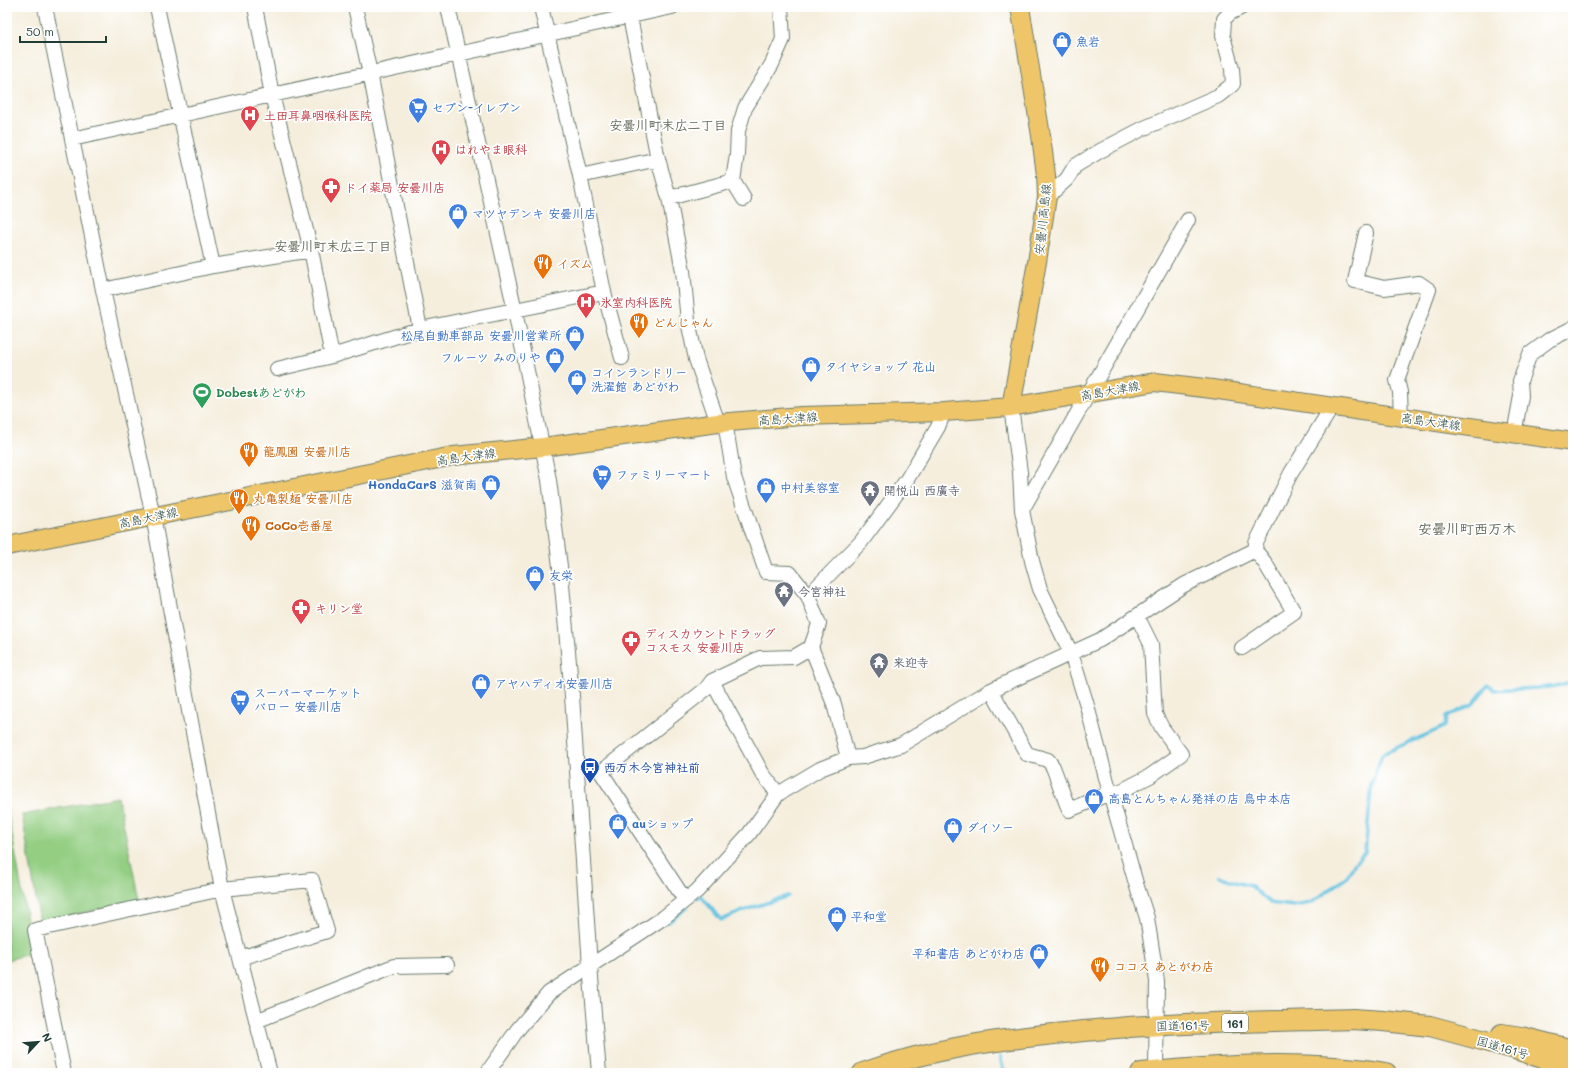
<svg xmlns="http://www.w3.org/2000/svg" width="1580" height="1080" font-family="Mali,'Klee One',sans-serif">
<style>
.green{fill:#93ce82;stroke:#59865b}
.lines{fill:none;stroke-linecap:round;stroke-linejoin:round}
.stream{stroke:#63c3e2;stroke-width:3.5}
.minor-casing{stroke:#6a7b6f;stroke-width:16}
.major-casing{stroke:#6a7b6f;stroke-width:20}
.highway-casing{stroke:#6a7b6f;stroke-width:22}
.minor{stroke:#fff;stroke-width:14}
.major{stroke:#eec569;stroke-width:18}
.highway{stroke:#eec569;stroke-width:20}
.labels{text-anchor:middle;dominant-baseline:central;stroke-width:3.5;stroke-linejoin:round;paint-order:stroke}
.shield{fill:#fff;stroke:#627771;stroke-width:1}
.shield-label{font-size:11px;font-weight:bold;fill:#1f3d34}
.shop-label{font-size:12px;font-weight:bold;fill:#366cbe;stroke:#fff;text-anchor:start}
.health-label{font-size:12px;font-weight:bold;fill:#be3a42;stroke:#fff;text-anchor:start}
.street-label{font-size:12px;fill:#1f3d34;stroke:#fff}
.food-label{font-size:12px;font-weight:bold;fill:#c56008;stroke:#fff;text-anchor:start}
.leisure-label{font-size:12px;font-weight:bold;fill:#27864d;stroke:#fff;text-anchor:start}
.worship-label{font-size:12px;font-weight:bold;fill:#5b616d;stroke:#fff;text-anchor:start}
.transit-label{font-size:12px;font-weight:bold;fill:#164399;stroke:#fff;text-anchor:start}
.neighbourhood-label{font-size:13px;font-weight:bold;fill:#636959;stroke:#fff}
.quarter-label{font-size:14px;font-weight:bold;fill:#636959;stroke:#fff}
</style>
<rect width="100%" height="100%" fill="#fff"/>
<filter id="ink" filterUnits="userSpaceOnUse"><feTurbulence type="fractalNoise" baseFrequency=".025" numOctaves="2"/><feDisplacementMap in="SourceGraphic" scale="8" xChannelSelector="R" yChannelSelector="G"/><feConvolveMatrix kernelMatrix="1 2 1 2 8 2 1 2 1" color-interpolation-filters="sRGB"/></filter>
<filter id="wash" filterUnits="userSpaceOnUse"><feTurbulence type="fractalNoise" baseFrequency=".012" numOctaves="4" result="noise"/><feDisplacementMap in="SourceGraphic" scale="16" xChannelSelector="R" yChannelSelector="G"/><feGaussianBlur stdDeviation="0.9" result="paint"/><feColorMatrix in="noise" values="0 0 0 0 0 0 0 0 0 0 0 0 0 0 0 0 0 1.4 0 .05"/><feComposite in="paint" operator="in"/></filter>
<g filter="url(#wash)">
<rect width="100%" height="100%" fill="#f5eedd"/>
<path class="green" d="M 118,797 L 139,900 L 40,923 L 22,815 Z
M 7,807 L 33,953 L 7,960 Z"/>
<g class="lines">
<path class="stream" d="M 1220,876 L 1235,882 L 1251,886 L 1270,903 L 1294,906 L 1311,903 L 1346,878 L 1355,863 L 1365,852 L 1372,784 L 1382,755 C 1402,744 1424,737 1445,726 L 1446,717 L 1473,704 L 1488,685 L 1494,690 C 1515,688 1556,691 1573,680
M 698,898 L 701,896 L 721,920 L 751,908 L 788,896
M 669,922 L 686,908
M 509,1053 L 521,1037 L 561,993
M 1000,1056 L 1004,1073"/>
</g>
</g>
<g filter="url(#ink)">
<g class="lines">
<defs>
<path id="minor" d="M 45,7 L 103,290 L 153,516 L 222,889 L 270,1073
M 157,7 L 213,266
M 255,7 L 272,95 L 311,250 L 332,356
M 355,7 L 370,73 L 420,329
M 448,7 L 515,311 L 549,480 L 561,574 L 572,696 L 590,966 L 599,1073
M 541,7 L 580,176 L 604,292 L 622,358
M 628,7 L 658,159 L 669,198 L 683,271 L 688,321 L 696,359 L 718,423
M 72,139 L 672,7
M 580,176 L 658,159
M 733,181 L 744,199
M 1047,197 L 1067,179 L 1075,166 L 1100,151 L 1142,129 L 1218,96 L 1233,84 L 1232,69 L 1223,36 L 1224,19 L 1230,13 L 1242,7
M 669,198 L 733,181 L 737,154 L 738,131 L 745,108 L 772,64 L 783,39 L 781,7
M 1366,233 L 1355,281 L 1384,288 L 1419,283 L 1429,290 L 1397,380 L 1400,392 L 1401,417
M 103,290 L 213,266 L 311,250
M 277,369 L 332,356 L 420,329 L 604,292
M 1011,407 L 1020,472 L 1022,510 L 1032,561 L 1040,589 L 1071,653 L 1086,702 L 1110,793 L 1137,887 L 1147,918 L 1157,981 L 1156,1073
M 725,422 L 734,477 L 766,572 L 790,573 L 808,596
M 1514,434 L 1521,396 L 1520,381 L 1530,354 L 1549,340 L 1573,328
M 1022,510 L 1188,220
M 1242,648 L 1294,612 L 1265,563 L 1255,550
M 712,681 L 760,658 L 794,657 L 811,647
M 991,690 L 1027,754 L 1048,760 L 1053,767 L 1069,810 L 1110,793 L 1121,791 L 1150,776 L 1181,754 L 1162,728 L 1155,714 L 1151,644 L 1137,616
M 848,758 L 834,704 L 811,647 L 819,624 L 808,596 L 861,542 L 906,481 L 938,427 L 944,412
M 685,900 L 601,772 L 706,689 L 712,681 L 762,773 L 778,794
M 256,1021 L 394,966 L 447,965
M 64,1073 L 35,930 L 222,889 L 312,880 L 327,931 L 240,958
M 487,1073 L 518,1029 L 549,993 L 663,918 L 697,891 L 749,834 L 778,794 L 820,769 L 848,758 L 863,757 L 901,745 L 991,690 L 1100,640 L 1184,585 L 1255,550 L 1256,543 L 1291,473 L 1332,407"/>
<path id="major" d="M 1011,407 L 1037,262 L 1047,197 L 1046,175 L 1041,136 L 1020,7
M 7,546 L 453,456 L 543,447 L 718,423 L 801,416 L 944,412 L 1011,407 L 1155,382 L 1212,389 L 1573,442"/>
<path id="highway" d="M 1502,1034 L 1521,1037 L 1573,1050
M 863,1073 C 932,1048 1001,1039 1074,1032 C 1098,1030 1122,1027 1146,1026 C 1215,1022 1284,1021 1353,1019 L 1383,1021 L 1430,1026 L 1515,1049 L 1573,1068
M 1141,1073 C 1220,1065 1308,1060 1386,1073"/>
</defs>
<use href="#minor" class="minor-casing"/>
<use href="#major" class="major-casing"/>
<use href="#highway" class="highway-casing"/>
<use href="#minor" class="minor"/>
<use href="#major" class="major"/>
<use href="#highway" class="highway"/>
</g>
</g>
<defs>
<symbol id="shop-pin" viewBox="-11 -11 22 30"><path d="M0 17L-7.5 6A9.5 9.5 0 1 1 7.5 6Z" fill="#3f7fe0" stroke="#fff"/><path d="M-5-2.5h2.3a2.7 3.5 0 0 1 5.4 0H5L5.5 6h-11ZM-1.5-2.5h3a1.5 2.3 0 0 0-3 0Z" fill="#fff"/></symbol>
<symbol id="supermarket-pin" viewBox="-11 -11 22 30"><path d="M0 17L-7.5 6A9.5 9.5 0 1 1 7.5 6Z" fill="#3f7fe0" stroke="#fff"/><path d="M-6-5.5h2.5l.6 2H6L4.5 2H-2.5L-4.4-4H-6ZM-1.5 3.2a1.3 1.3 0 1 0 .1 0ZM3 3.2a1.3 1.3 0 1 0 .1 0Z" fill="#fff"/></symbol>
<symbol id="hospital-pin" viewBox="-11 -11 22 30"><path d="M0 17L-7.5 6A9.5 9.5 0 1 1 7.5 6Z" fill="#e0444e" stroke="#fff"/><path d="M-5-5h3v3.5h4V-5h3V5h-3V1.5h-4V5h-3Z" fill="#fff"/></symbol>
<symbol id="pharmacy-pin" viewBox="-11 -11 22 30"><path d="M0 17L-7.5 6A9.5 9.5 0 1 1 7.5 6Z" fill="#e0444e" stroke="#fff"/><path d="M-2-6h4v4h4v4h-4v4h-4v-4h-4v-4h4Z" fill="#fff"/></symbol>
<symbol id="restaurant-pin" viewBox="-11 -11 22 30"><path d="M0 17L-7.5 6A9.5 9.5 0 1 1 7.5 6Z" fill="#e8710a" stroke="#fff"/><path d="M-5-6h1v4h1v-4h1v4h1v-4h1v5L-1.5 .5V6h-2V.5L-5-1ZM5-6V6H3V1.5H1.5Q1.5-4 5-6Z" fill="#fff"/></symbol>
<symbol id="stadium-pin" viewBox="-11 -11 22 30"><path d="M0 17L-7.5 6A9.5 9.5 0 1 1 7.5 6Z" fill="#2e9e5b" stroke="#fff"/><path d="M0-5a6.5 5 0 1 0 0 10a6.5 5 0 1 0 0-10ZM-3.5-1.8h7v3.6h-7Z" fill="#fff"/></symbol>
<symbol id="temple-pin" viewBox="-11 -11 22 30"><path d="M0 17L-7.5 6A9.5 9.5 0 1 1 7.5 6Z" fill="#6b7280" stroke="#fff"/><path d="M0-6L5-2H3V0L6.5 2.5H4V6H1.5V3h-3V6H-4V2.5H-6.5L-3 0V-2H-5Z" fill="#fff"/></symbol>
<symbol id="bus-pin" viewBox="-11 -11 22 30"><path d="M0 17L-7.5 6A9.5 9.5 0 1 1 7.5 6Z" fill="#1a4fb4" stroke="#fff"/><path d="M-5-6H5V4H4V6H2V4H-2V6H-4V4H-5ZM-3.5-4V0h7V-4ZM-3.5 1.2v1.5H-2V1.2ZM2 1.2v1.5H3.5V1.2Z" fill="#fff"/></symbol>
</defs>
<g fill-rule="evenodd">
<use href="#shop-pin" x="1051" y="30" width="22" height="30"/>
<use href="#supermarket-pin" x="407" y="96" width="22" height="30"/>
<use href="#hospital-pin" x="239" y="104" width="22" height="30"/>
<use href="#hospital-pin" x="430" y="138" width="22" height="30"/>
<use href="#pharmacy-pin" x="320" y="176" width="22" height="30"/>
<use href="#shop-pin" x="447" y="202" width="22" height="30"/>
<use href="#restaurant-pin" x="532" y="252" width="22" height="30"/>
<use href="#hospital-pin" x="575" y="291" width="22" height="30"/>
<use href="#restaurant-pin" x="628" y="311" width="22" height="30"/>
<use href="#shop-pin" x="564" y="324" width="22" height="30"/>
<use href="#shop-pin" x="544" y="346" width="22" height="30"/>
<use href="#shop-pin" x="800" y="355" width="22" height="30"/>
<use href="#shop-pin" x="566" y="368" width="22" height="30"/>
<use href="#stadium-pin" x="191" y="381" width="22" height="30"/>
<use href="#restaurant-pin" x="238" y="440" width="22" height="30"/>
<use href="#supermarket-pin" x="591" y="463" width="22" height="30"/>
<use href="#shop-pin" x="480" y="473" width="22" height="30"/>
<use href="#shop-pin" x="755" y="476" width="22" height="30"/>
<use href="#temple-pin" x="859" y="479" width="22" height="30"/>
<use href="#restaurant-pin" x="228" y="487" width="22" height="30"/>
<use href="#restaurant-pin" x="240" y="514" width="22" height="30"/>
<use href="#shop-pin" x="524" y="564" width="22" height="30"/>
<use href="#temple-pin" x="773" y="580" width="22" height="30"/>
<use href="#pharmacy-pin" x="290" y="597" width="22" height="30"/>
<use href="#pharmacy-pin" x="620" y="629" width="22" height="30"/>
<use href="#temple-pin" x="868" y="651" width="22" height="30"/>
<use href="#shop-pin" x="470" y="672" width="22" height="30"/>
<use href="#supermarket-pin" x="229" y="688" width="22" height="30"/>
<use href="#bus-pin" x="579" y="756" width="22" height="30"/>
<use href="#shop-pin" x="1083" y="787" width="22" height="30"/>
<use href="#shop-pin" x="607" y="812" width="22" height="30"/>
<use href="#shop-pin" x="942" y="816" width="22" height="30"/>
<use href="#shop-pin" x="826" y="905" width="22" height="30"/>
<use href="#shop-pin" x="1028" y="942" width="22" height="30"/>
<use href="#restaurant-pin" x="1089" y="955" width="22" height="30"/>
</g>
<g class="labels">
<rect class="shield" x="1222" y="1014" width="26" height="18" rx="3"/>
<g class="shield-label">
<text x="1235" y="1023">161</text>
</g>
<g class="shop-label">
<text x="1076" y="41">魚岩</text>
<text x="432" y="107">セブン-イレブン</text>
<text x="472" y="213">マツヤデンキ 安曇川店</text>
<text x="561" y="335" text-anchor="end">松尾自動車部品 安曇川営業所</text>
<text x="541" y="357" text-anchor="end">フルーツ みのりや</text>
<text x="825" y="366">タイヤショップ 花山</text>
<text x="591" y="372">コインランドリー<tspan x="591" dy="14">洗濯館 あどがわ</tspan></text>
<text x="616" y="474">ファミリーマート</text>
<text x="477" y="484" text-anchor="end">HondaCarS 滋賀南</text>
<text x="780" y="487">中村美容室</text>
<text x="549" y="575">友栄</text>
<text x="495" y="683">アヤハディオ安曇川店</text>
<text x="254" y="692">スーパーマーケット<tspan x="254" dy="14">バロー 安曇川店</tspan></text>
<text x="1108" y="798">高島とんちゃん発祥の店 鳥中本店</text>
<text x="632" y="823">auショップ</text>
<text x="967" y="827">ダイソー</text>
<text x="851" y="916">平和堂</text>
<text x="1025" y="953" text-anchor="end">平和書店 あどがわ店</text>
</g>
<g class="health-label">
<text x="264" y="115">土田耳鼻咽喉科医院</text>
<text x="455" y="149">はれやま眼科</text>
<text x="345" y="187">ドイ薬局 安曇川店</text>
<text x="600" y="302">氷室内科医院</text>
<text x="315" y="608">キリン堂</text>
<text x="645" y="633">ディスカウントドラッグ<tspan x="645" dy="14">コスモス 安曇川店</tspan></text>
</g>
<g class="street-label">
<text transform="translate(1042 219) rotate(-84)">安曇川高島線</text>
<text transform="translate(1110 390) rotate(-10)">高島大津線</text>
<text transform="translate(788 418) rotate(-4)">高島大津線</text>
<text transform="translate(1431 421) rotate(8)">高島大津線</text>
<text transform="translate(466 456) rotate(-8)">高島大津線</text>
<text transform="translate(148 517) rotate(-12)">高島大津線</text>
<text transform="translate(1183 1025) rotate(-1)">国道161号</text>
<text transform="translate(1503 1047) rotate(16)">国道161号</text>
</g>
<g class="food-label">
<text x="557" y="263">イズム</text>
<text x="653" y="322">どんじゃん</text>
<text x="263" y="451">龍鳳園 安曇川店</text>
<text x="253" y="498">丸亀製麺 安曇川店</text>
<text x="265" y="525">CoCo壱番屋</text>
<text x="1114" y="966">ココス あとがわ店</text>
</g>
<g class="leisure-label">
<text x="216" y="392">Dobestあどがわ</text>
</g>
<g class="worship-label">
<text x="884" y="490">開悦山 西廣寺</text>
<text x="798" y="591">今宮神社</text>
<text x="893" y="662">来迎寺</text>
</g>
<g class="transit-label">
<text x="604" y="767">西万木今宮神社前</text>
</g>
<g class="neighbourhood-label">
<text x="668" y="124">安曇川町末広二丁目</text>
<text x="333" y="245">安曇川町末広三丁目</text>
</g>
<g class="quarter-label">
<text x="1467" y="528">安曇川町西万木</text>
</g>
</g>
<rect width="1580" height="1080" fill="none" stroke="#fff" stroke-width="24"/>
<g transform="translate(38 1042) rotate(64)" stroke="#ffffff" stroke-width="3" paint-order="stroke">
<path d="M0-3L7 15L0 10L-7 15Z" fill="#1f3d34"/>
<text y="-6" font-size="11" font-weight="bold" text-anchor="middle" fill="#1f3d34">N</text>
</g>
<path d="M20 36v6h86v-6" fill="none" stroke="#1f3d34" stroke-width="2"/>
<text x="26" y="36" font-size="12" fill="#1f3d34" stroke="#ffffff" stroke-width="3" paint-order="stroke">50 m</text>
</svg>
